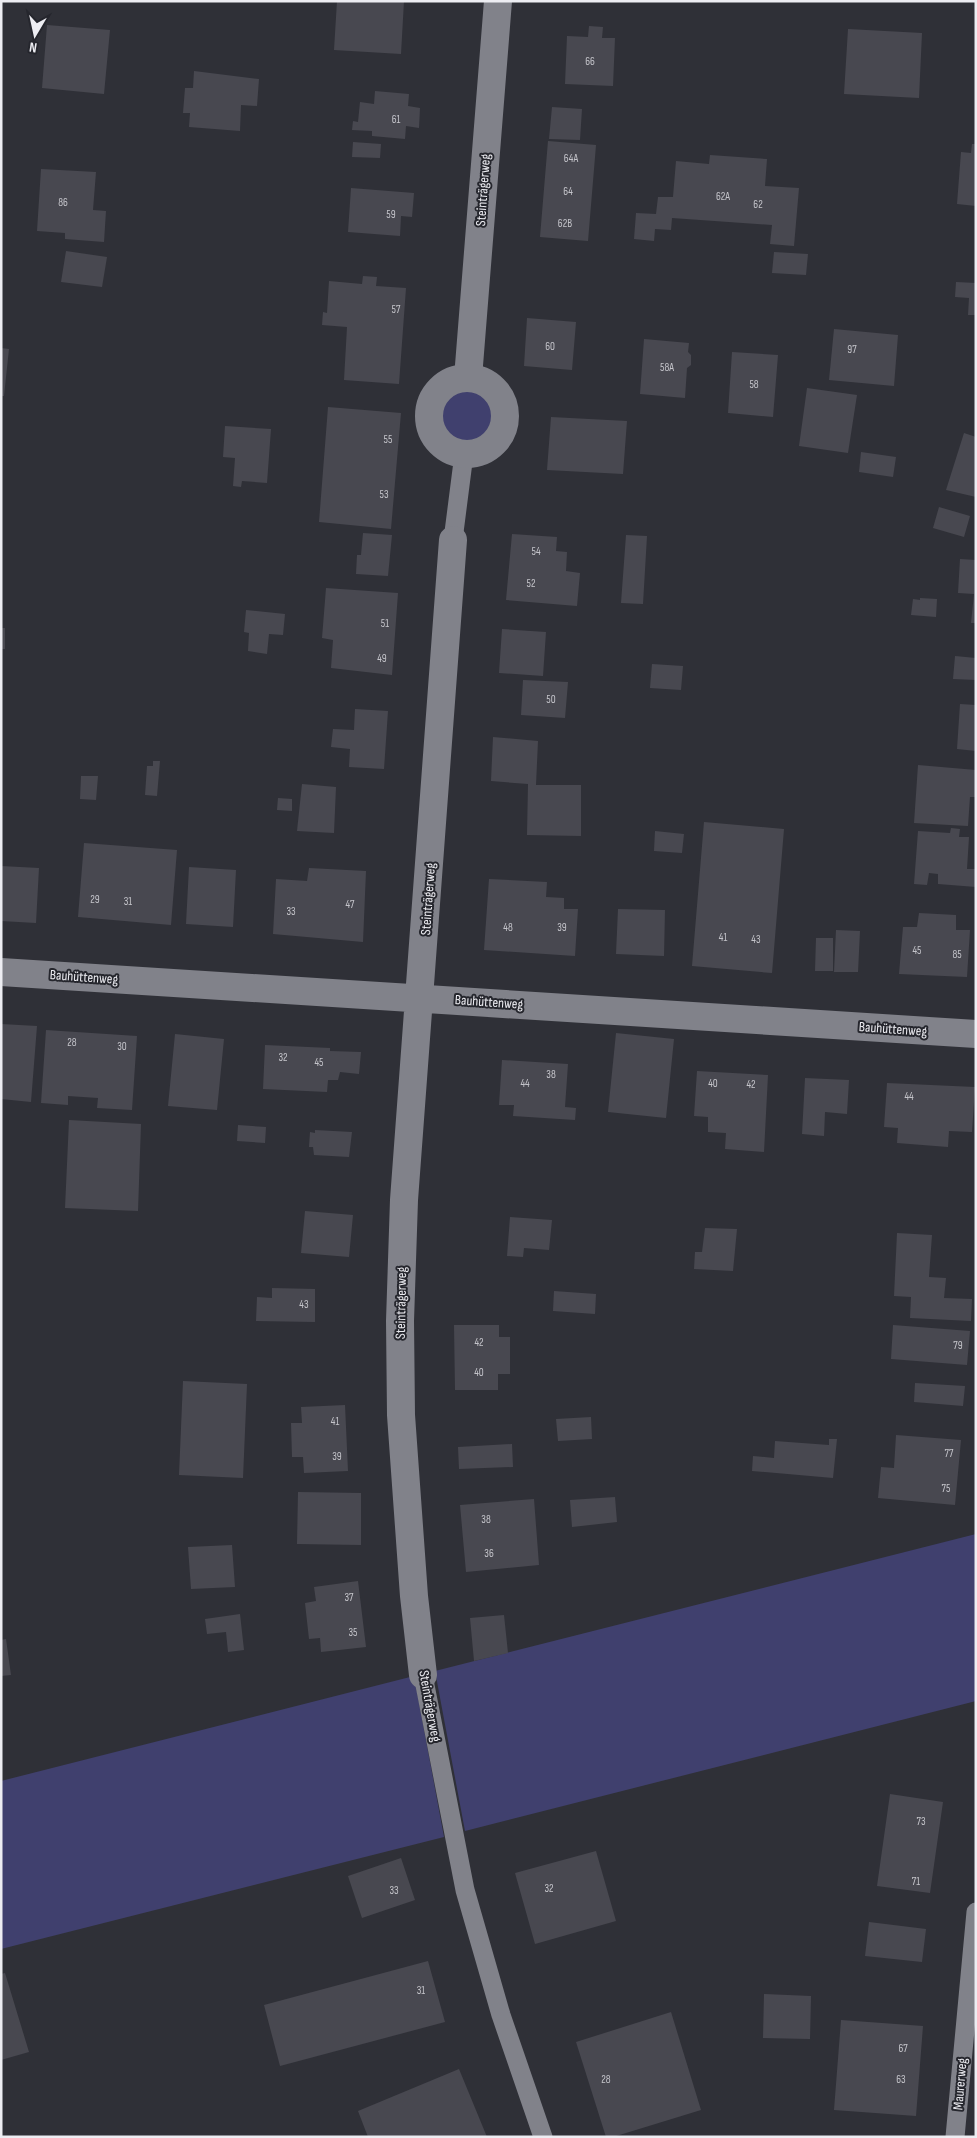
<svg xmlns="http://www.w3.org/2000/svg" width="977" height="2138" font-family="'Sofia Sans Condensed',sans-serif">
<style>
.green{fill:#40406e}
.building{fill:#484850}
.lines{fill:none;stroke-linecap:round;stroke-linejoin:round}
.service{stroke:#81828a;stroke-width:19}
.minor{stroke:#81828a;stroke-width:28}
.labels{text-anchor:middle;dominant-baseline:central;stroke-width:4;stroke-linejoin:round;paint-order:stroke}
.number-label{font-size:11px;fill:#c4c4ca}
.street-label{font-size:14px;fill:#ededf2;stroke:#25262d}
</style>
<rect width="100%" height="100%" fill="#2f3037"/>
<path class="green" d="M440 415a26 26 0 1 1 52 0a26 26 0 1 1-52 0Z
M 976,1534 L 976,1701 L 465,1831 L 435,1671 Z
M 414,1676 L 444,1837 L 1,1949 L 1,1781 Z"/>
<path class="building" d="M 337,1 L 404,1 L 401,54 L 334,50 Z
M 47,25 L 110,30 L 104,94 L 42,88 Z
M 589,26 L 603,27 L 602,38 L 615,38 L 613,86 L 565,84 L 567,36 L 588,37 Z
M 848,29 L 922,33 L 919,98 L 844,94 Z
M 194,71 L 259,79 L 257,106 L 241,105 L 240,131 L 189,127 L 190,113 L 183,113 L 185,88 L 193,88 Z
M 375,91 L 409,94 L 408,106 L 420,108 L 419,128 L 406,126 L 405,139 L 372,136 L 372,131 L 352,130 L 353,121 L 358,122 L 360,102 L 374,104 Z
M 552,107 L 582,109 L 580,140 L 549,139 Z
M 548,141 L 596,145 L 588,241 L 540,237 Z
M 353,142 L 381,144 L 380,158 L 352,157 Z
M 972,144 L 976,144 L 976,206 L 957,204 L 961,152 L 971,153 Z
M 710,155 L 767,159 L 765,186 L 799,188 L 794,246 L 770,244 L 772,225 L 672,218 L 671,230 L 655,229 L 654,241 L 634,239 L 636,213 L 656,214 L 658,197 L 673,197 L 676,161 L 709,164 Z
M 41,169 L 96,172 L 93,210 L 106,211 L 104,242 L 65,239 L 65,233 L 37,231 Z
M 351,188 L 414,193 L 412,217 L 401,216 L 400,236 L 348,232 Z
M 66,251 L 107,257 L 102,287 L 61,282 Z
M 774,252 L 808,254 L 806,275 L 772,273 Z
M 363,276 L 377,277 L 376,286 L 406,288 L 399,384 L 344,380 L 347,327 L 322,325 L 323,312 L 327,313 L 329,281 L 362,284 Z
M 956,282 L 976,283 L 976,315 L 968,315 L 969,298 L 955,297 Z
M 527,318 L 576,322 L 572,370 L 524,366 Z
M 834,329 L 898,335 L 894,386 L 829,380 Z
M 644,339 L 689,343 L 688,352 L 691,355 L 691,365 L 687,368 L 685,398 L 640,394 Z
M 1,348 L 9,349 L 4,396 L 1,396 Z
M 732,352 L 778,355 L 773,417 L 728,413 Z
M 807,388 L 857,395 L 848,453 L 799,446 Z
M 328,407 L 401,413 L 391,529 L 319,522 Z
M 551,417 L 627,421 L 623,474 L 547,470 Z
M 225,426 L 271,429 L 267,483 L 242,481 L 241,487 L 233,486 L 235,458 L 223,457 Z
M 964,433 L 976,437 L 976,497 L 946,490 Z
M 861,452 L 896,457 L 893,477 L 859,472 Z
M 939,507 L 970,516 L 964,537 L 933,528 Z
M 363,533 L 392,535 L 388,576 L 356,574 L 357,555 L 361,555 Z
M 512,534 L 557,537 L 556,551 L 567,552 L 566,571 L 580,573 L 577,606 L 506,600 Z
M 626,535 L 647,536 L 643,604 L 621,603 Z
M 960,559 L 976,560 L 976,623 L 971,623 L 974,594 L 958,593 Z
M 326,588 L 398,593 L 392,675 L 331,668 L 333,640 L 322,638 Z
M 920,598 L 937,599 L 936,617 L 911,615 L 913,599 L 920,600 Z
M 246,610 L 285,614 L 283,635 L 269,634 L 267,654 L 248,651 L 249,633 L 244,632 Z
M 1,628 L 5,628 L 5,649 L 1,649 Z
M 502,629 L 546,632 L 543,676 L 499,673 Z
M 955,656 L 976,658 L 976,680 L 953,679 Z
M 652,664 L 683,666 L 681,690 L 650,688 Z
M 523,680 L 568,682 L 565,718 L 521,715 Z
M 960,704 L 976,705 L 976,751 L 957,749 Z
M 355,709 L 388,711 L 384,769 L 349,767 L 350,749 L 331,747 L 333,729 L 354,730 Z
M 493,737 L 538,741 L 536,785 L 581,785 L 581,836 L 527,835 L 528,784 L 491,781 Z
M 153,761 L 160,761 L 157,796 L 145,795 L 147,766 L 153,766 Z
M 918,765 L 976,770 L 976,797 L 970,797 L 968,826 L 914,823 Z
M 81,776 L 98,776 L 96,800 L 80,799 Z
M 302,784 L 336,787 L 334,833 L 297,831 Z
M 278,798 L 292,799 L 292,811 L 277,810 Z
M 704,822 L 784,829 L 772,973 L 692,966 Z
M 951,828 L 960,829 L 959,837 L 969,837 L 967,869 L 976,869 L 976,887 L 938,884 L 938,874 L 929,873 L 927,885 L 914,884 L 918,831 L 950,833 Z
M 655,831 L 684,834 L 682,853 L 654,851 Z
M 84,843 L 177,850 L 171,925 L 78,917 Z
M 1,866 L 39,868 L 36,923 L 1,921 Z
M 189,867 L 236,870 L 233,927 L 186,924 Z
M 309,868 L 366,871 L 363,942 L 273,934 L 276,879 L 307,881 Z
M 489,879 L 547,882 L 546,897 L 564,898 L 564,909 L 578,909 L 575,956 L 484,950 Z
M 618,909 L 665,910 L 664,956 L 616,954 Z
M 919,913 L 956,915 L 956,930 L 970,930 L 967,977 L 899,974 L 903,927 L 917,927 Z
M 836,930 L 860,931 L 858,972 L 834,972 Z
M 816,938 L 833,938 L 833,971 L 815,971 Z
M 1,1024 L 37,1026 L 31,1102 L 1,1099 Z
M 46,1030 L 137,1036 L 132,1110 L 97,1108 L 98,1098 L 68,1096 L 68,1105 L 41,1103 Z
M 616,1033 L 674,1039 L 666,1118 L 608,1112 Z
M 175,1034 L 224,1039 L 217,1110 L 168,1106 Z
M 265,1045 L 330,1048 L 330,1051 L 361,1052 L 359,1074 L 340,1072 L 338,1080 L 328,1080 L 327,1092 L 263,1089 Z
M 502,1060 L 568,1064 L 565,1107 L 576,1108 L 575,1120 L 513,1116 L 514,1105 L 499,1105 Z
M 697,1071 L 768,1075 L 764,1152 L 725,1149 L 726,1133 L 708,1132 L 708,1117 L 694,1116 Z
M 805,1078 L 849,1080 L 847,1114 L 825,1112 L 824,1136 L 802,1134 Z
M 887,1083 L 975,1087 L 972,1132 L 949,1131 L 948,1147 L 897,1143 L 898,1128 L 884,1127 Z
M 69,1120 L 141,1124 L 138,1211 L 65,1208 Z
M 238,1125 L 266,1127 L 265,1143 L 237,1141 Z
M 315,1130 L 352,1132 L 349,1157 L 314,1155 L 313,1147 L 309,1147 L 310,1132 L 315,1133 Z
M 305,1211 L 353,1215 L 349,1257 L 301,1253 Z
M 510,1217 L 552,1220 L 549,1250 L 524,1248 L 523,1257 L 507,1256 Z
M 705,1228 L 737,1229 L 733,1271 L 694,1269 L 695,1252 L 702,1252 Z
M 897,1233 L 932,1235 L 929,1277 L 946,1278 L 944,1298 L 972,1299 L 971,1321 L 910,1318 L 911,1297 L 894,1296 Z
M 272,1288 L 315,1289 L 315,1322 L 256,1321 L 257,1297 L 272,1298 Z
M 554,1291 L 596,1294 L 595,1314 L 553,1311 Z
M 454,1325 L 499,1325 L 499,1337 L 510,1337 L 510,1374 L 498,1374 L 498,1390 L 455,1390 Z
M 893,1325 L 970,1331 L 967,1365 L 891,1359 Z
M 183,1381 L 247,1384 L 243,1478 L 179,1475 Z
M 915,1383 L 965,1386 L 963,1406 L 914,1402 Z
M 345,1405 L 348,1471 L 304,1473 L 303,1457 L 292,1457 L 291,1423 L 302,1423 L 301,1407 Z
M 591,1417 L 592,1439 L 558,1441 L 556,1419 Z
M 896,1435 L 961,1440 L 955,1505 L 878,1498 L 881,1467 L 894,1468 Z
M 829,1439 L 837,1439 L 833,1478 L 752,1471 L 753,1456 L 774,1458 L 775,1441 L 829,1445 Z
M 512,1444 L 513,1467 L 459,1469 L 458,1447 Z
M 298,1492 L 361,1493 L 361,1545 L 297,1544 Z
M 615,1497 L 617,1522 L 572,1527 L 570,1500 Z
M 534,1499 L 539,1565 L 466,1572 L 460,1505 Z
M 232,1545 L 235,1587 L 191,1589 L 188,1547 Z
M 358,1581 L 366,1647 L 321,1652 L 320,1638 L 309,1639 L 305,1603 L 316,1601 L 314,1587 Z
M 240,1614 L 244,1650 L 228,1652 L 226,1632 L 207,1634 L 205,1619 Z
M 504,1615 L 508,1653 L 474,1661 L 470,1618 Z
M 6,1639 L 11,1675 L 1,1676 L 1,1640 Z
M 890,1794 L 943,1802 L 930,1893 L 877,1886 Z
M 596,1851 L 616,1921 L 535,1944 L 515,1873 Z
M 401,1858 L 415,1900 L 362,1918 L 348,1876 Z
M 869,1922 L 926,1929 L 922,1962 L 865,1956 Z
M 428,1961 L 445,2022 L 280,2066 L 264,2005 Z
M 5,1973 L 29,2052 L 1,2060 L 1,1974 Z
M 764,1994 L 811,1996 L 810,2039 L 763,2038 Z
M 671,2012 L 701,2110 L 613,2137 L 606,2137 L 576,2042 Z
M 841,2020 L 923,2026 L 916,2116 L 834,2110 Z
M 459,2069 L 487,2137 L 368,2137 L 358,2111 Z"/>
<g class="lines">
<path class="service" d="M 453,540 L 464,454
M 423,1675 L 465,1890 L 501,2015 L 543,2137
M 955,2137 L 976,1912"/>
<path class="minor" d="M 468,378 L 498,1
M429 416a38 38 0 1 1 76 0a38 38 0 1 1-76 0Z
M 1,972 L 976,1034
M 423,1675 L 414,1596 L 401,1415 L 400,1321 L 404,1200 L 453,540"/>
</g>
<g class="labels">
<g class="number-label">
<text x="590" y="61">66</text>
<text x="396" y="119">61</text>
<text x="571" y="158">64A</text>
<text x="568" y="191">64</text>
<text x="723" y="196">62A</text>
<text x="63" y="202">86</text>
<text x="758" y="204">62</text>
<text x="391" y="214">59</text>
<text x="565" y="223">62B</text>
<text x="396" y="309">57</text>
<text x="550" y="346">60</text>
<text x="852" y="349">97</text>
<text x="667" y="367">58A</text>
<text x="754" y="384">58</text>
<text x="388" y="439">55</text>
<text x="384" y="494">53</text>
<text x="536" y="551">54</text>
<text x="531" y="583">52</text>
<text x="385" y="623">51</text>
<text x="382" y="658">49</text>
<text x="551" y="699">50</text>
<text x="95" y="899">29</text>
<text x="128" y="901">31</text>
<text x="350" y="904">47</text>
<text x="291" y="911">33</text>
<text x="508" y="927">48</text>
<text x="562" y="927">39</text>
<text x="723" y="937">41</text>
<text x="756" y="939">43</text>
<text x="917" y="950">45</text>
<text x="957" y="954">85</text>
<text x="72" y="1042">28</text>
<text x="122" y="1046">30</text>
<text x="283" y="1057">32</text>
<text x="319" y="1062">45</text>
<text x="551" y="1074">38</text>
<text x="525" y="1083">44</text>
<text x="713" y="1083">40</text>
<text x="751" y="1084">42</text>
<text x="909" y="1096">44</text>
<text x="304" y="1304">43</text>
<text x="479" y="1342">42</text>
<text x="958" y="1345">79</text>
<text x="479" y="1372">40</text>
<text x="335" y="1421">41</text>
<text x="949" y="1453">77</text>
<text x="337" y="1456">39</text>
<text x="946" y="1488">75</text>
<text x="486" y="1519">38</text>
<text x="489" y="1553">36</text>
<text x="349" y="1597">37</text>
<text x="353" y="1632">35</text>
<text x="921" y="1821">73</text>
<text x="916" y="1881">71</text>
<text x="549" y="1888">32</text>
<text x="394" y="1890">33</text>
<text x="421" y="1990">31</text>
<text x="903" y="2048">67</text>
<text x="606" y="2079">28</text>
<text x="901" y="2079">63</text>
</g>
<g class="street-label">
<text transform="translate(483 190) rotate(-86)">Steinträgerweg</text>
<text transform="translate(428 899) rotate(-86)">Steinträgerweg</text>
<text transform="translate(84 977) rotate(4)">Bauhüttenweg</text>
<text transform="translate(489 1002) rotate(4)">Bauhüttenweg</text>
<text transform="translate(893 1029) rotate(4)">Bauhüttenweg</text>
<text transform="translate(401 1303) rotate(-89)">Steinträgerweg</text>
<text transform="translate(430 1706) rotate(80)">Steinträgerweg</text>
<text transform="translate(960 2084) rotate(-85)">Maurerweg</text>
</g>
</g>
<rect width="977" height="2138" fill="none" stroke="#ededf2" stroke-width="5"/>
<g transform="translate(35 35) rotate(189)" stroke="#25262d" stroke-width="4" paint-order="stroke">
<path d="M0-4L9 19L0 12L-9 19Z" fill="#ededf2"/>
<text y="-8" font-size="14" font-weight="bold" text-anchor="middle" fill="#ededf2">N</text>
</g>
</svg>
